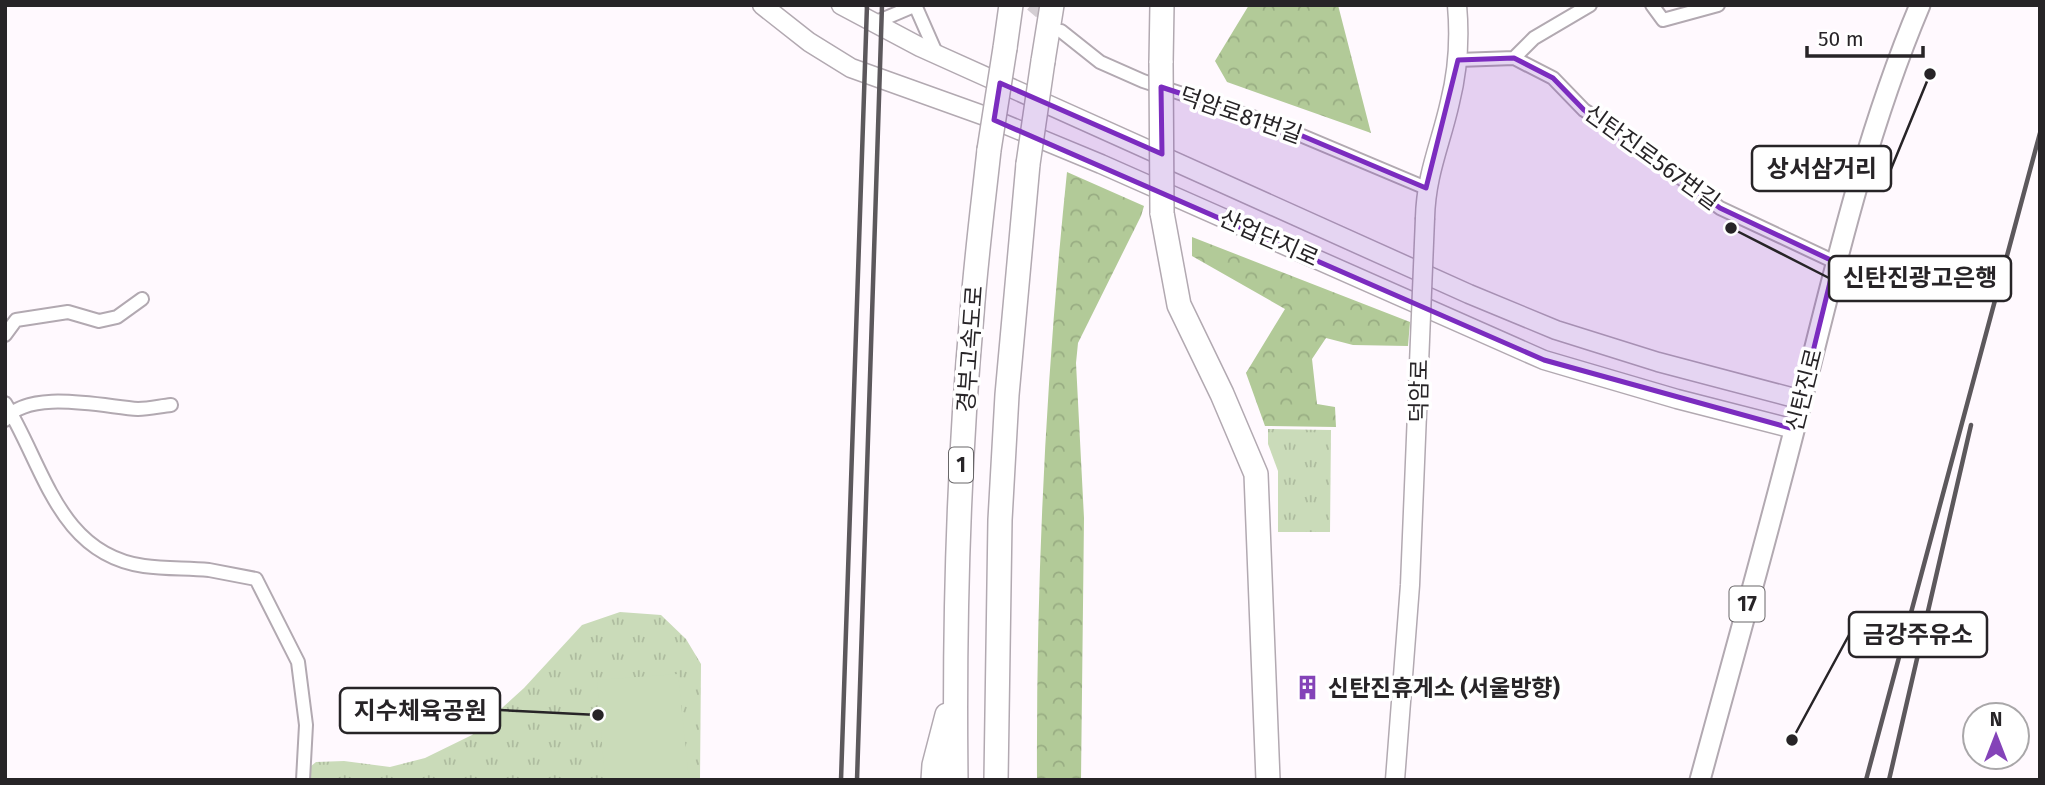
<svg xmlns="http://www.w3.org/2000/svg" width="2045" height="785" font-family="'Fira Sans','Noto Sans KR',sans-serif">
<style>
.forest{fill:url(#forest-crowns)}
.park{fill:url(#park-tufts)}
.garden{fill:#cadbb9}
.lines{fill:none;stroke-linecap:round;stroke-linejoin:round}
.street-tunnel{stroke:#d4ced3;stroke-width:12;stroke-dasharray:12 6;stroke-linecap:butt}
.street-casing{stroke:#b2a9b1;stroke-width:16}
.secondary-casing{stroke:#b2a9b1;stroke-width:21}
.primary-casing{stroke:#b2a9b1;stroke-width:23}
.highway-casing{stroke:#b2a9b1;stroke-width:26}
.street{stroke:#fff;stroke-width:12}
.secondary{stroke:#fff;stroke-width:18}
.primary{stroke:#fff;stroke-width:19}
.highway{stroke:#fff;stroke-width:23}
.rail{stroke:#5c585c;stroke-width:4.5}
.secondary-bridge-casing{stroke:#b2a9b1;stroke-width:21;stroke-linecap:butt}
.highway-bridge-casing{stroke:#b2a9b1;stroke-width:26;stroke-linecap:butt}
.secondary-bridge{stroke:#fff;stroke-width:18}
.highway-bridge{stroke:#fff;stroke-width:23}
.marked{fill:#7b2cbf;fill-opacity:0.2;stroke:#7b2cbf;stroke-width:5;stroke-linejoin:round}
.labels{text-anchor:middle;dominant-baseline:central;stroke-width:7;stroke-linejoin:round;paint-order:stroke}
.shield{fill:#fff;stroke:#686668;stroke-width:2}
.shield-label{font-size:21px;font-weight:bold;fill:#272427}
.street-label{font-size:23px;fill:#272427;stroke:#fff}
.poi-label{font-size:23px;font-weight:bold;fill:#272427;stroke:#fff;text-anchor:start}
.leader{fill:none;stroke:#272427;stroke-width:2.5}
.callout-dot{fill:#272427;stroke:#fff;stroke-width:2.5}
.callout{fill:#fff;stroke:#272427;stroke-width:2.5}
.callout-label{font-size:24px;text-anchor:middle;font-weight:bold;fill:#272427}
</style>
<defs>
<pattern id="forest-crowns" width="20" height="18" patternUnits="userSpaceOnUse" patternTransform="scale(1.75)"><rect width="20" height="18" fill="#b2ca98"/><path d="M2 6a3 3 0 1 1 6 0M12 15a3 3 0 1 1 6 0" fill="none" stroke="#99ad83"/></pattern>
<pattern id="park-tufts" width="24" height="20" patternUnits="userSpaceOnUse" patternTransform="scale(1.75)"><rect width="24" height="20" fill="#cadbb9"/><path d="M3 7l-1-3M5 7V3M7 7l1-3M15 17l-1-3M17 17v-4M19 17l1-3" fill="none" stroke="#aebc9f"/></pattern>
</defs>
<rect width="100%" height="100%" fill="#fff9fe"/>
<path class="forest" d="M 1249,5 L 1338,5 L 1371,133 L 1227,82 L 1215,61 Z
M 1067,172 L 1144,206 L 1141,216 L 1078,343 L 1076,363 L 1084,518 L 1081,780 L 1037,780 C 1036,577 1046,374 1067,172 Z
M 1192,237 L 1410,322 L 1408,346 L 1353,345 L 1326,338 L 1312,359 L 1317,404 L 1335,407 L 1336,427 L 1265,426 L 1246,373 L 1285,309 L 1192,256 Z"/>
<path class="park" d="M 1268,429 L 1331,430 L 1330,532 L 1278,532 L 1278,471 L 1268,444 Z
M 620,612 L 661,615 L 686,639 L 701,664 L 700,780 L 294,780 L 316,762 L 344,761 L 390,767 L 425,758 L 472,735 L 524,688 L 582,625 Z"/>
<path class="garden" d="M 678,674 L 689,780 L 605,780 L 597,680 Z"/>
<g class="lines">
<path class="street-tunnel" d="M 1031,5 L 1052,23"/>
<defs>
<path id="street" d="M 915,5 L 937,55
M 1652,5 L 1663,20 L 1718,5
M 874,23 L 914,6
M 1061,31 L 1100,62 L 1143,81 L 1274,124 L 1426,188
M 1514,58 L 1534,38 L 1590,5
M 1458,60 L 1514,58 L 1553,78 L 1584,110 L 1630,139 L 1720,208 L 1835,262
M 5,335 L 16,320 L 68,312 L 99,321 L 117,317 L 142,299
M 5,403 C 44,466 58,554 144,566 C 166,569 187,568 209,570 C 225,573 241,576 256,579 L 298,662 L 306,725 L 303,780
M 5,420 C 28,388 105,407 138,409 C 149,409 161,406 171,405"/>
<path id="secondary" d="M 762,5 L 809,42 L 851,68 L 985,116 L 1101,164 L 1544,360 L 1677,399 L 1794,429
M 841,5 L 920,47 L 1469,294 L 1556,330 L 1658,362 L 1802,400
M 1425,218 C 1426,174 1441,143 1450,102 C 1458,70 1460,38 1457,5
M 1395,780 L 1410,585 L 1419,364"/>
<path id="primary" d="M 1700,780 C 1732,662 1765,545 1795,427 C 1831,285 1863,140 1920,5"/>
<path id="highway" d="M 1005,48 L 1011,5
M 1043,61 L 1052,5
M 1161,63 L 1162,5
M 1162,213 L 1179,305 L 1222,394 L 1256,474 L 1268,780
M 933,780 L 934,765 L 947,715
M 956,780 C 954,624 958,469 972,314 C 976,259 983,205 989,150
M 996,780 L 1000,520 L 1007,395 L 1028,164"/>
</defs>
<use href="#street" class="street-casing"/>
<use href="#secondary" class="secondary-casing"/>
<use href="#primary" class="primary-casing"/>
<use href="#highway" class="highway-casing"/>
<use href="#street" class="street"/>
<use href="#secondary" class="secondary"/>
<use href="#primary" class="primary"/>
<use href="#highway" class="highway"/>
<path class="rail" d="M 841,780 L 867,5
M 857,780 L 882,5
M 1866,780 L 2040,133
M 1889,780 L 1971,425"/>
<defs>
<path id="secondary-bridge" d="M 1419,364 L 1425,218"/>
<path id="highway-bridge" d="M 1161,63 L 1162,213
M 989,150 L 1005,48
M 1028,164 L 1043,61"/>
</defs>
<use href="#secondary-bridge" class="secondary-bridge-casing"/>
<use href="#highway-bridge" class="highway-bridge-casing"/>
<use href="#secondary-bridge" class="secondary-bridge"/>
<use href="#highway-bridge" class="highway-bridge"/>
</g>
<path class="marked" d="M 1514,58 L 1553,78 L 1584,110 L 1720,208 L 1835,262 L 1794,429 L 1544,360 L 994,120 L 1000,83 L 1162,154 L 1161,87 L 1274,124 L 1426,188 L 1458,60 Z"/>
<defs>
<symbol id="building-bare" viewBox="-9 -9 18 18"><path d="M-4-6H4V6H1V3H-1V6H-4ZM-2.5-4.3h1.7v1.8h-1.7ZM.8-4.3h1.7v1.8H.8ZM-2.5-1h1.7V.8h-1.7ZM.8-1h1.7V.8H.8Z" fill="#8443b8" stroke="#fff" stroke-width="2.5" paint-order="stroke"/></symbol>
</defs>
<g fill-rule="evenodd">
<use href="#building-bare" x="1290" y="670" width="35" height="35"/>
</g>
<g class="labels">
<g class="shield">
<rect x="949" y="447.5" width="24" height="35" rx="5"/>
<rect x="1729.5" y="586.5" width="35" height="35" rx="5"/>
</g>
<g class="shield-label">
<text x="961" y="465">1</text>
<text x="1747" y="604">17</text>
</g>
<g class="street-label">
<text transform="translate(1241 115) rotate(19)">덕암로81번길</text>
<text transform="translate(1652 157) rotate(36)">신탄진로567번길</text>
<text transform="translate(1269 238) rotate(24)">산업단지로</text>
<text transform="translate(970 349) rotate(-86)">경부고속도로</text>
<text transform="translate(1804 390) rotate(-76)">신탄진로</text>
<text transform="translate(1419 391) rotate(-89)">덕암로</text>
</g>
<g class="poi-label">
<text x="1328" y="688">신탄진휴게소 (서울방향)</text>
</g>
</g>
<path class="leader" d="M1930 74L1891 169M1731 228L1829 278M1792 740L1849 635M598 715L500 710"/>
<g class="callout-dot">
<circle cx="1930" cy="74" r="7"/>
<circle cx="1731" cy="228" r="7"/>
<circle cx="1792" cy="740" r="7"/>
<circle cx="598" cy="715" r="7"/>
</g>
<g class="callout">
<rect x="1752" y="146" width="139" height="45" rx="7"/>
<rect x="1829" y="256" width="182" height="45" rx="7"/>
<rect x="1849" y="612" width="138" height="45" rx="7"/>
<rect x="340" y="688" width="160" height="45" rx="7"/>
</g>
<g class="callout-label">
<text x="1822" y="177">상서삼거리</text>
<text x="1920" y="286">신탄진광고은행</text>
<text x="1918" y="643">금강주유소</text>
<text x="420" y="719">지수체육공원</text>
</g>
<rect width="2045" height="785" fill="none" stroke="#272427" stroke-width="14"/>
<g transform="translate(1996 736)"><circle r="33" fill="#ffffff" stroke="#a9a7a9" stroke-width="2"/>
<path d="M0-5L12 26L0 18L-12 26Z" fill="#8443b8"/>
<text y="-10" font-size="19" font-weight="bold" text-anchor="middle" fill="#272427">N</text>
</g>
<path d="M1807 46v10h116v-10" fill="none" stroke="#272427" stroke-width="3.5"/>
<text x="1818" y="46" font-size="21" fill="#272427" stroke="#ffffff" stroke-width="5" paint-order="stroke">50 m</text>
</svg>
